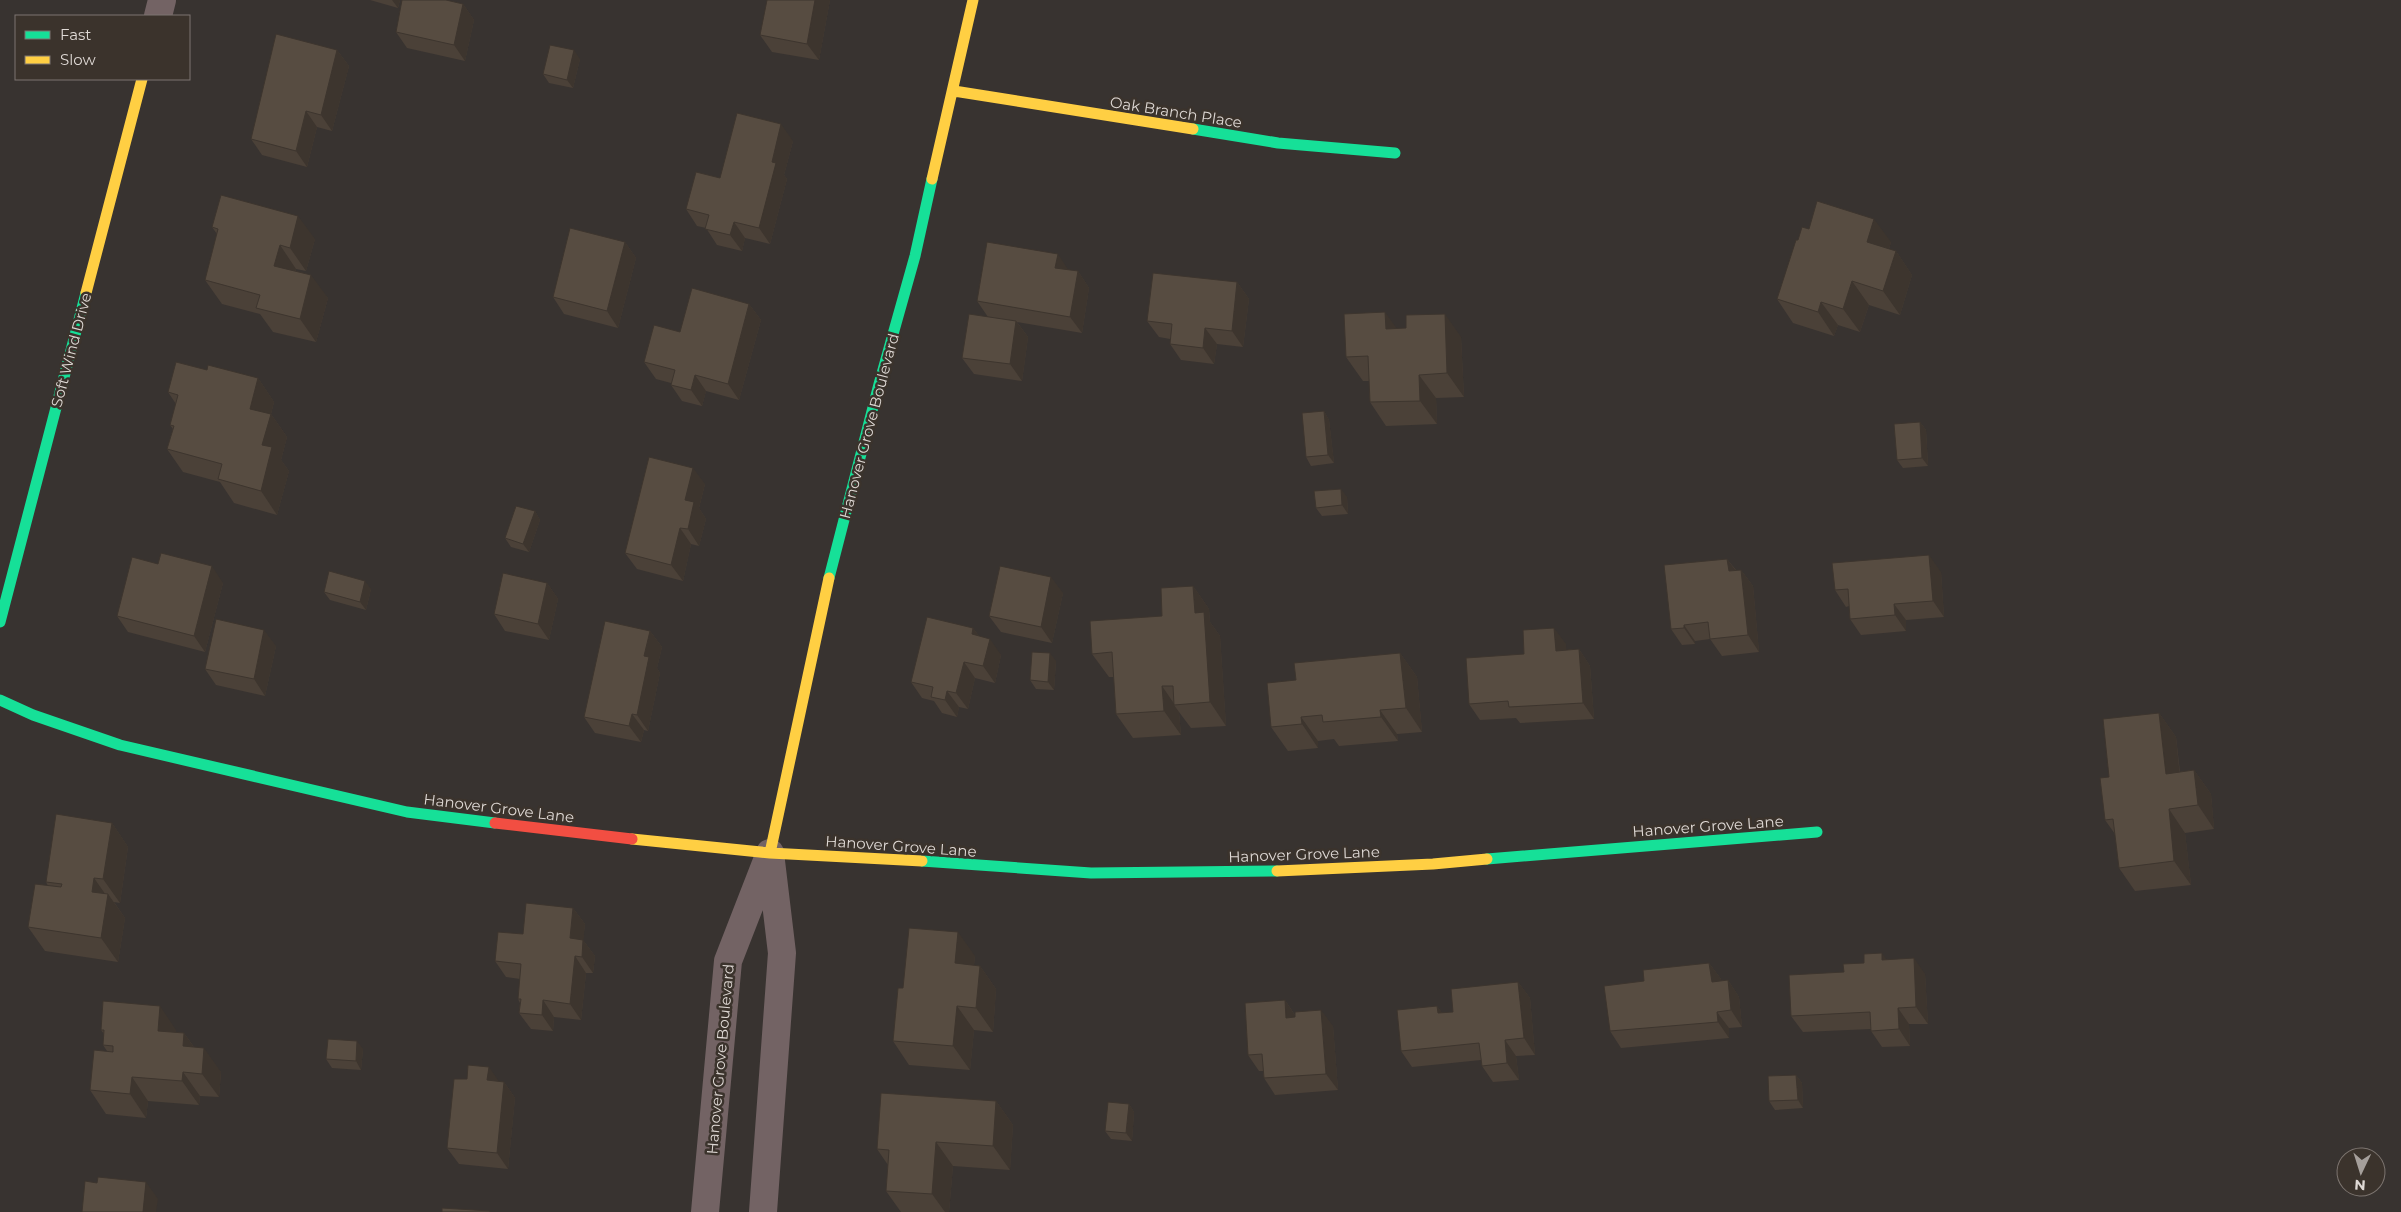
<svg xmlns="http://www.w3.org/2000/svg" width="2401" height="1212" font-family="Montserrat,sans-serif">
<style>
.lines{fill:none;stroke-linecap:round;stroke-linejoin:round}
.street{stroke:#736364;stroke-width:28}
.fast{stroke:#16e098;stroke-width:11}
.slow{stroke:#ffcf43;stroke-width:11}
.jam{stroke:#f24e42;stroke-width:11}
.wall{fill:#4b4138}
.shaded-wall{fill:#3d352e}
.building{fill:#574c41;stroke:#3d352e}
.labels{text-anchor:middle;dominant-baseline:central;stroke-width:5;stroke-linejoin:round;paint-order:stroke}
.street-label{font-size:15px;fill:#dfd9d5;stroke:#3b332c}
</style>
<rect width="100%" height="100%" fill="#383330"/>
<g class="lines">
<path class="street" d="M 158,16 L 162,0
M 705,1212 L 728,961 L 770,853 L 782,953 L 763,1212"/>
<path class="fast" d="M 1193,129 L 1278,143 L 1395,153
M 829,578 L 879,384 L 915,256 L 932,179
M 0,622 L 86,293
M 0,700 L 33,715 L 120,745 L 407,812 L 495,823
M 1487,859 L 1817,832
M 922,861 L 1091,873 L 1277,871"/>
<path class="slow" d="M 954,91 L 1193,129
M 932,179 L 973,0
M 86,293 L 142,79
M 632,839 L 770,853 L 922,861
M 770,853 L 829,578
M 1277,871 L 1433,864 L 1487,859"/>
<path class="jam" d="M 495,823 L 632,839"/>
</g>
<path class="wall" d="M 370,0 L 400,0 L 398,8 Z
M 830,0 L 819,60 L 772,52 L 760,35 Z
M 463,4 L 474,20 L 465,61 L 407,48 L 396,32 Z
M 337,50 L 349,66 L 332,131 L 317,127 L 307,167 L 262,155 L 251,139 Z
M 580,59 L 573,88 L 549,83 L 543,74 Z
M 793,141 L 784,175 L 787,179 L 770,244 L 745,238 L 742,251 L 717,245 L 706,228 L 697,226 L 686,209 L 720,178 Z
M 212,227 L 315,239 L 306,271 L 296,269 L 296,271 L 328,298 L 316,342 L 273,332 L 260,314 L 222,304 L 205,280 L 217,234 Z
M 1809,229 L 1891,242 L 1889,249 L 1896,251 L 1912,275 L 1900,315 L 1869,305 L 1860,332 L 1838,325 L 1834,336 L 1793,323 L 1777,299 L 1798,240 Z
M 625,242 L 636,258 L 618,328 L 564,314 L 553,297 Z
M 1068,270 L 1078,271 L 1089,288 L 1082,333 L 1017,322 L 1028,337 L 1022,381 L 974,374 L 962,358 L 988,317 L 977,301 Z
M 1237,282 L 1249,299 L 1243,347 L 1217,344 L 1214,364 L 1181,360 L 1170,344 L 1170,339 L 1159,337 L 1147,321 Z
M 749,304 L 761,320 L 739,400 L 706,391 L 702,406 L 682,401 L 671,385 L 671,383 L 656,379 L 644,362 L 680,332 Z
M 1406,328 L 1461,337 L 1464,397 L 1436,398 L 1437,424 L 1386,426 L 1370,402 L 1369,381 L 1363,381 L 1346,357 L 1397,329 Z
M 207,370 L 258,378 L 274,402 L 271,414 L 287,437 L 281,460 L 289,471 L 277,515 L 234,503 L 220,482 L 183,472 L 167,449 L 173,429 L 170,425 L 176,404 L 168,392 Z
M 1324,411 L 1329,420 L 1334,463 L 1311,466 L 1306,457 Z
M 1920,422 L 1926,430 L 1928,466 L 1903,468 L 1897,460 Z
M 705,484 L 699,508 L 706,519 L 699,546 L 691,544 L 683,581 L 637,569 L 625,553 Z
M 1347,497 L 1348,514 L 1322,516 L 1316,508 Z
M 535,511 L 540,520 L 529,552 L 511,547 L 505,538 Z
M 1727,559 L 1736,570 L 1741,570 L 1753,586 L 1759,652 L 1722,656 L 1710,639 L 1695,641 L 1695,644 L 1682,645 L 1671,629 Z
M 1941,572 L 1944,617 L 1906,620 L 1906,631 L 1861,635 L 1850,619 L 1849,606 L 1846,607 L 1835,590 Z
M 223,583 L 205,652 L 128,632 L 117,616 Z
M 547,583 L 558,599 L 549,640 L 505,631 L 494,614 Z
M 1193,586 L 1209,609 L 1210,622 L 1220,636 L 1226,726 L 1191,728 L 1179,712 L 1181,735 L 1133,738 L 1116,714 L 1114,677 L 1109,677 L 1092,654 L 1162,616 Z
M 371,589 L 366,610 L 330,600 L 324,592 Z
M 1063,593 L 1052,643 L 1001,632 L 989,616 Z
M 973,628 L 979,636 L 1001,655 L 995,683 L 975,678 L 968,709 L 959,707 L 957,717 L 942,713 L 934,701 L 922,698 L 911,682 Z
M 650,631 L 662,647 L 657,668 L 660,673 L 648,731 L 644,730 L 641,742 L 595,733 L 584,717 Z
M 1566,644 L 1566,650 L 1579,649 L 1590,666 L 1594,719 L 1520,723 L 1516,718 L 1480,720 L 1469,704 L 1524,654 Z
M 276,646 L 265,696 L 216,685 L 205,669 Z
M 1400,653 L 1417,677 L 1422,732 L 1397,734 L 1398,741 L 1339,746 L 1334,739 L 1318,741 L 1318,748 L 1288,751 L 1271,727 L 1296,680 Z
M 1056,661 L 1054,690 L 1036,689 L 1030,680 Z
M 2159,713 L 2176,737 L 2180,772 L 2194,770 L 2211,794 L 2214,829 L 2185,833 L 2191,885 L 2135,891 L 2119,868 L 2115,834 L 2105,820 L 2109,777 Z
M 112,823 L 128,847 L 120,903 L 114,902 L 125,918 L 118,962 L 45,951 L 28,927 L 48,886 L 46,882 Z
M 573,908 L 585,924 L 583,940 L 595,956 L 593,973 L 586,973 L 581,1020 L 554,1017 L 553,1031 L 531,1029 L 519,1013 L 520,1003 L 518,999 L 520,979 L 506,977 L 495,961 L 523,934 Z
M 975,956 L 974,965 L 980,966 L 996,989 L 993,1032 L 974,1030 L 970,1070 L 909,1065 L 893,1041 L 903,988 Z
M 1886,959 L 1925,974 L 1928,1024 L 1909,1024 L 1910,1046 L 1882,1047 L 1871,1031 L 1871,1029 L 1803,1032 L 1791,1016 L 1844,972 L 1864,963 Z
M 1709,963 L 1721,979 L 1721,981 L 1728,980 L 1739,997 L 1742,1027 L 1729,1028 L 1729,1038 L 1621,1048 L 1610,1031 L 1644,981 Z
M 1518,982 L 1530,998 L 1535,1055 L 1516,1056 L 1519,1080 L 1493,1082 L 1482,1066 L 1481,1060 L 1412,1067 L 1401,1051 L 1437,1006 L 1442,1013 L 1453,1012 Z
M 1285,1000 L 1295,1015 L 1333,1026 L 1338,1090 L 1275,1095 L 1264,1078 L 1263,1071 L 1259,1071 L 1248,1055 Z
M 101,1030 L 176,1030 L 176,1032 L 184,1033 L 194,1047 L 221,1072 L 219,1097 L 200,1096 L 199,1105 L 148,1101 L 146,1118 L 106,1114 L 90,1090 L 107,1051 L 103,1045 L 104,1034 Z
M 363,1049 L 361,1070 L 332,1068 L 326,1059 Z
M 1796,1075 L 1802,1083 L 1803,1108 L 1775,1110 L 1769,1101 Z
M 499,1082 L 504,1082 L 515,1098 L 508,1169 L 459,1164 L 447,1148 Z
M 996,1101 L 1013,1125 L 1010,1170 L 953,1166 L 949,1212 L 901,1212 L 886,1191 L 888,1165 L 877,1149 Z
M 1129,1104 L 1134,1112 L 1132,1141 L 1111,1139 L 1105,1131 Z"/>
<path class="shaded-wall" d="M 392,0 L 400,0 L 398,8 Z
M 815,0 L 830,0 L 819,60 L 807,44 Z
M 463,4 L 474,20 L 465,61 L 454,45 Z
M 337,50 L 349,66 L 332,131 L 321,115 Z
M 574,50 L 580,59 L 573,88 L 567,80 Z
M 306,111 L 317,127 L 307,167 L 296,151 Z
M 781,124 L 793,141 L 784,175 L 787,179 L 770,244 L 759,228 L 772,162 Z
M 298,216 L 315,239 L 306,271 L 290,248 Z
M 1874,219 L 1891,242 L 1884,266 L 1867,242 Z
M 734,222 L 745,238 L 742,251 L 730,235 Z
M 625,242 L 636,258 L 618,328 L 607,311 Z
M 280,245 L 296,269 L 291,289 L 274,266 Z
M 1896,251 L 1912,275 L 1900,315 L 1883,291 Z
M 1058,254 L 1069,271 L 1055,268 Z
M 1078,271 L 1089,288 L 1082,333 L 1070,317 Z
M 311,275 L 328,298 L 316,342 L 300,319 Z
M 1852,281 L 1869,305 L 1860,332 L 1843,309 Z
M 1237,282 L 1249,299 L 1243,347 L 1232,331 Z
M 1821,302 L 1838,325 L 1834,336 L 1818,312 Z
M 749,304 L 761,320 L 739,400 L 728,384 Z
M 1385,312 L 1402,336 L 1386,329 Z
M 1445,314 L 1461,337 L 1464,397 L 1447,373 Z
M 1016,321 L 1028,337 L 1022,381 L 1010,364 Z
M 1205,328 L 1217,344 L 1214,364 L 1203,348 Z
M 695,375 L 706,391 L 702,406 L 691,390 Z
M 1419,375 L 1436,398 L 1437,424 L 1420,401 Z
M 258,378 L 274,402 L 271,414 L 287,437 L 281,460 L 289,471 L 277,515 L 261,491 L 262,445 L 250,409 Z
M 1324,411 L 1329,420 L 1334,463 L 1328,455 Z
M 1920,422 L 1926,430 L 1928,466 L 1922,458 Z
M 693,468 L 705,484 L 699,508 L 706,519 L 699,546 L 688,529 L 685,500 Z
M 1341,489 L 1347,497 L 1348,514 L 1342,505 Z
M 535,511 L 540,520 L 529,552 L 523,544 Z
M 680,528 L 691,544 L 683,581 L 671,565 Z
M 1929,555 L 1941,572 L 1944,617 L 1933,601 Z
M 1727,559 L 1739,575 L 1729,571 Z
M 212,566 L 223,583 L 205,652 L 194,636 Z
M 1741,570 L 1753,586 L 1759,652 L 1748,635 Z
M 1051,577 L 1063,593 L 1052,643 L 1041,627 Z
M 365,581 L 371,589 L 366,610 L 360,602 Z
M 547,583 L 558,599 L 549,640 L 538,624 Z
M 1193,586 L 1209,609 L 1210,622 L 1220,636 L 1226,726 L 1210,702 L 1195,613 Z
M 1894,604 L 1906,620 L 1906,631 L 1895,615 Z
M 1684,625 L 1695,641 L 1695,644 L 1684,628 Z
M 973,628 L 985,644 L 972,634 Z
M 1554,628 L 1566,644 L 1567,667 L 1556,651 Z
M 264,630 L 276,646 L 265,696 L 254,679 Z
M 650,631 L 662,647 L 657,668 L 660,673 L 648,731 L 637,715 L 644,656 Z
M 990,639 L 1001,655 L 995,683 L 983,666 Z
M 1579,649 L 1590,666 L 1594,719 L 1583,703 Z
M 1050,653 L 1056,661 L 1054,690 L 1048,682 Z
M 1400,653 L 1417,677 L 1422,732 L 1406,708 Z
M 964,662 L 975,678 L 968,709 L 956,693 Z
M 1162,686 L 1175,705 L 1174,705 L 1179,712 L 1181,735 L 1164,711 Z
M 947,691 L 959,707 L 957,717 L 945,700 Z
M 1380,710 L 1397,734 L 1398,741 L 1381,717 Z
M 2159,713 L 2176,737 L 2182,797 L 2166,774 Z
M 632,714 L 644,730 L 641,742 L 629,726 Z
M 1301,717 L 1318,741 L 1318,748 L 1302,724 Z
M 2194,770 L 2211,794 L 2214,829 L 2198,805 Z
M 2169,809 L 2185,833 L 2191,885 L 2174,861 Z
M 112,823 L 128,847 L 120,903 L 103,879 Z
M 94,878 L 108,898 L 108,894 L 125,918 L 118,962 L 101,938 L 92,892 Z
M 573,908 L 585,924 L 582,955 L 570,938 Z
M 958,932 L 975,956 L 972,987 L 955,963 Z
M 583,940 L 595,956 L 593,973 L 582,957 Z
M 1882,953 L 1893,969 L 1882,960 Z
M 575,956 L 586,973 L 581,1020 L 570,1004 Z
M 1914,958 L 1925,974 L 1928,1024 L 1916,1007 Z
M 1709,963 L 1721,979 L 1723,999 L 1712,982 Z
M 980,966 L 996,989 L 993,1032 L 976,1008 Z
M 1728,980 L 1739,997 L 1742,1027 L 1731,1010 Z
M 1518,982 L 1530,998 L 1535,1055 L 1524,1038 Z
M 543,1000 L 554,1017 L 553,1031 L 542,1015 Z
M 1285,1000 L 1296,1017 L 1286,1018 Z
M 160,1006 L 176,1030 L 174,1055 L 158,1031 Z
M 957,1006 L 974,1030 L 970,1070 L 953,1046 Z
M 1437,1006 L 1449,1022 L 1438,1013 Z
M 1898,1008 L 1909,1024 L 1910,1046 L 1899,1029 Z
M 1321,1010 L 1333,1026 L 1338,1090 L 1326,1074 Z
M 1717,1012 L 1729,1028 L 1729,1038 L 1718,1022 Z
M 184,1033 L 200,1056 L 183,1046 Z
M 1505,1040 L 1516,1056 L 1519,1080 L 1507,1063 Z
M 357,1041 L 363,1049 L 361,1070 L 356,1061 Z
M 204,1048 L 221,1072 L 219,1097 L 202,1074 Z
M 489,1067 L 500,1083 L 487,1080 Z
M 183,1072 L 200,1096 L 199,1105 L 182,1081 Z
M 1796,1075 L 1802,1083 L 1803,1108 L 1798,1100 Z
M 132,1077 L 148,1101 L 146,1118 L 130,1094 Z
M 504,1082 L 515,1098 L 508,1169 L 497,1153 Z
M 996,1101 L 1013,1125 L 1010,1170 L 993,1146 Z
M 1129,1104 L 1134,1112 L 1132,1141 L 1126,1133 Z
M 936,1142 L 953,1166 L 949,1212 L 945,1212 L 932,1194 Z
M 146,1182 L 158,1199 L 156,1212 L 143,1212 Z"/>
<path class="building" d="M 402,0 L 446,0 L 463,4 L 454,45 L 396,32 Z
M 767,0 L 815,0 L 807,44 L 760,35 Z
M 276,34 L 337,50 L 321,115 L 306,111 L 296,151 L 251,139 Z
M 550,45 L 574,50 L 567,80 L 543,74 Z
M 737,113 L 781,124 L 772,162 L 776,163 L 759,228 L 734,222 L 730,235 L 705,229 L 709,215 L 686,209 L 696,172 L 720,178 Z
M 221,195 L 298,216 L 290,248 L 280,245 L 274,266 L 311,275 L 300,319 L 256,308 L 260,295 L 205,280 L 218,229 L 212,227 Z
M 1817,201 L 1874,219 L 1867,242 L 1896,251 L 1883,291 L 1852,281 L 1843,309 L 1821,302 L 1818,312 L 1777,299 L 1796,240 L 1798,240 L 1802,227 L 1809,229 Z
M 570,228 L 625,242 L 607,311 L 553,297 Z
M 987,242 L 1058,254 L 1055,268 L 1078,271 L 1070,317 L 977,301 Z
M 1153,273 L 1237,282 L 1232,331 L 1205,328 L 1203,348 L 1170,344 L 1172,324 L 1147,321 Z
M 692,288 L 749,304 L 728,384 L 695,375 L 691,390 L 671,385 L 675,370 L 644,362 L 654,325 L 680,332 Z
M 1385,312 L 1386,329 L 1406,328 L 1406,315 L 1445,314 L 1447,373 L 1419,375 L 1420,401 L 1370,402 L 1368,356 L 1346,357 L 1344,314 Z
M 969,314 L 1016,321 L 1010,364 L 962,358 Z
M 176,362 L 207,370 L 208,365 L 258,378 L 250,409 L 271,414 L 262,445 L 272,447 L 261,491 L 218,479 L 222,464 L 167,449 L 174,426 L 170,425 L 178,395 L 168,392 Z
M 1324,411 L 1328,455 L 1306,457 L 1302,413 Z
M 1920,422 L 1922,458 L 1897,460 L 1894,424 Z
M 649,457 L 693,468 L 685,500 L 694,502 L 688,529 L 680,528 L 671,565 L 625,553 Z
M 1341,489 L 1342,505 L 1316,508 L 1314,491 Z
M 516,506 L 535,511 L 523,544 L 505,538 Z
M 161,553 L 212,566 L 194,636 L 117,616 L 132,557 L 158,564 Z
M 1929,555 L 1933,601 L 1894,604 L 1895,615 L 1850,619 L 1848,589 L 1835,590 L 1832,563 Z
M 1727,559 L 1729,571 L 1741,570 L 1748,635 L 1710,639 L 1708,622 L 1684,625 L 1684,628 L 1671,629 L 1664,565 Z
M 1000,566 L 1051,577 L 1041,627 L 989,616 Z
M 329,571 L 365,581 L 360,602 L 324,592 Z
M 503,573 L 547,583 L 538,624 L 494,614 Z
M 1193,586 L 1195,613 L 1204,612 L 1210,702 L 1174,705 L 1173,686 L 1162,686 L 1164,711 L 1116,714 L 1112,652 L 1092,654 L 1090,621 L 1162,616 L 1161,588 Z
M 927,617 L 973,628 L 972,634 L 990,639 L 983,666 L 964,662 L 956,693 L 947,691 L 945,700 L 931,697 L 933,687 L 911,682 Z
M 216,619 L 264,630 L 254,679 L 205,669 Z
M 605,621 L 650,631 L 644,656 L 649,657 L 637,715 L 632,714 L 629,726 L 584,717 Z
M 1554,628 L 1556,651 L 1579,649 L 1583,703 L 1509,707 L 1508,701 L 1469,704 L 1466,658 L 1524,654 L 1523,630 Z
M 1032,652 L 1050,653 L 1048,682 L 1030,680 Z
M 1400,653 L 1406,708 L 1380,710 L 1381,717 L 1323,722 L 1322,715 L 1301,717 L 1302,724 L 1271,727 L 1267,683 L 1296,680 L 1294,663 Z
M 2159,713 L 2166,774 L 2194,770 L 2198,805 L 2169,809 L 2174,861 L 2119,868 L 2113,819 L 2105,820 L 2100,778 L 2109,777 L 2103,719 Z
M 56,814 L 112,823 L 103,879 L 94,878 L 92,892 L 108,894 L 101,938 L 28,927 L 35,884 L 61,887 L 62,884 L 46,882 Z
M 526,903 L 573,908 L 570,938 L 583,940 L 582,957 L 575,956 L 570,1004 L 543,1000 L 542,1015 L 519,1013 L 521,999 L 518,999 L 521,964 L 495,961 L 498,932 L 523,934 Z
M 909,928 L 958,932 L 955,963 L 980,966 L 976,1008 L 957,1006 L 953,1046 L 893,1041 L 898,988 L 903,988 Z
M 1882,953 L 1882,960 L 1914,958 L 1916,1007 L 1898,1008 L 1899,1029 L 1871,1031 L 1870,1012 L 1791,1016 L 1789,975 L 1844,972 L 1843,964 L 1864,963 L 1864,954 Z
M 1709,963 L 1712,982 L 1728,980 L 1731,1010 L 1717,1012 L 1718,1022 L 1610,1031 L 1604,986 L 1644,981 L 1643,970 Z
M 1518,982 L 1524,1038 L 1505,1040 L 1507,1063 L 1482,1066 L 1479,1043 L 1401,1051 L 1397,1010 L 1437,1006 L 1438,1013 L 1453,1012 L 1451,989 Z
M 1285,1000 L 1286,1018 L 1295,1017 L 1295,1012 L 1321,1010 L 1326,1074 L 1264,1078 L 1262,1054 L 1248,1055 L 1245,1003 Z
M 103,1001 L 160,1006 L 158,1031 L 184,1033 L 183,1046 L 204,1048 L 202,1074 L 183,1072 L 182,1081 L 132,1077 L 130,1094 L 90,1090 L 94,1050 L 113,1052 L 113,1046 L 103,1045 L 104,1030 L 101,1030 Z
M 328,1039 L 357,1041 L 356,1061 L 326,1059 Z
M 468,1065 L 489,1067 L 487,1080 L 504,1082 L 497,1153 L 447,1148 L 454,1079 L 467,1079 Z
M 1796,1075 L 1798,1100 L 1769,1101 L 1768,1076 Z
M 881,1093 L 996,1101 L 993,1146 L 936,1142 L 932,1194 L 886,1191 L 889,1150 L 877,1149 Z
M 1108,1102 L 1129,1104 L 1126,1133 L 1105,1131 Z
M 98,1177 L 146,1182 L 143,1212 L 82,1212 L 85,1181 L 97,1183 Z
M 442,1208 L 490,1211 L 490,1212 L 442,1212 Z"/>
<g class="labels">
<g class="street-label">
<text transform="translate(1176 112) rotate(9)">Oak Branch Place</text>
<text transform="translate(71 350) rotate(-75)">Soft Wind Drive</text>
<text transform="translate(869 426) rotate(-75)">Hanover Grove Boulevard</text>
<text transform="translate(499 808) rotate(7)">Hanover Grove Lane</text>
<text transform="translate(1708 826) rotate(-4)">Hanover Grove Lane</text>
<text transform="translate(901 846) rotate(4)">Hanover Grove Lane</text>
<text transform="translate(1304 854) rotate(-2)">Hanover Grove Lane</text>
<text transform="translate(720 1059) rotate(-85)">Hanover Grove Boulevard</text>
</g>
</g>
<rect x="15" y="15" width="175" height="65" fill="#3b332c" stroke="#7d7570"/>
<rect x="25" y="31" width="25" height="8" fill="#16e098" stroke="#7d7570"/>
<text x="60" y="40" font-size="15" fill="#dfd9d5">Fast</text>
<rect x="25" y="56" width="25" height="8" fill="#ffcf43" stroke="#7d7570"/>
<text x="60" y="65" font-size="15" fill="#dfd9d5">Slow</text>
<g transform="translate(2361 1172) rotate(184)"><circle r="24" fill="#3b332c" stroke="#7d7570"/>
<path d="M0-4L9 19L0 12L-9 19Z" fill="#a59f9b"/>
<text y="-8" font-size="14" font-weight="bold" text-anchor="middle" fill="#dfd9d5">N</text>
</g>
</svg>
